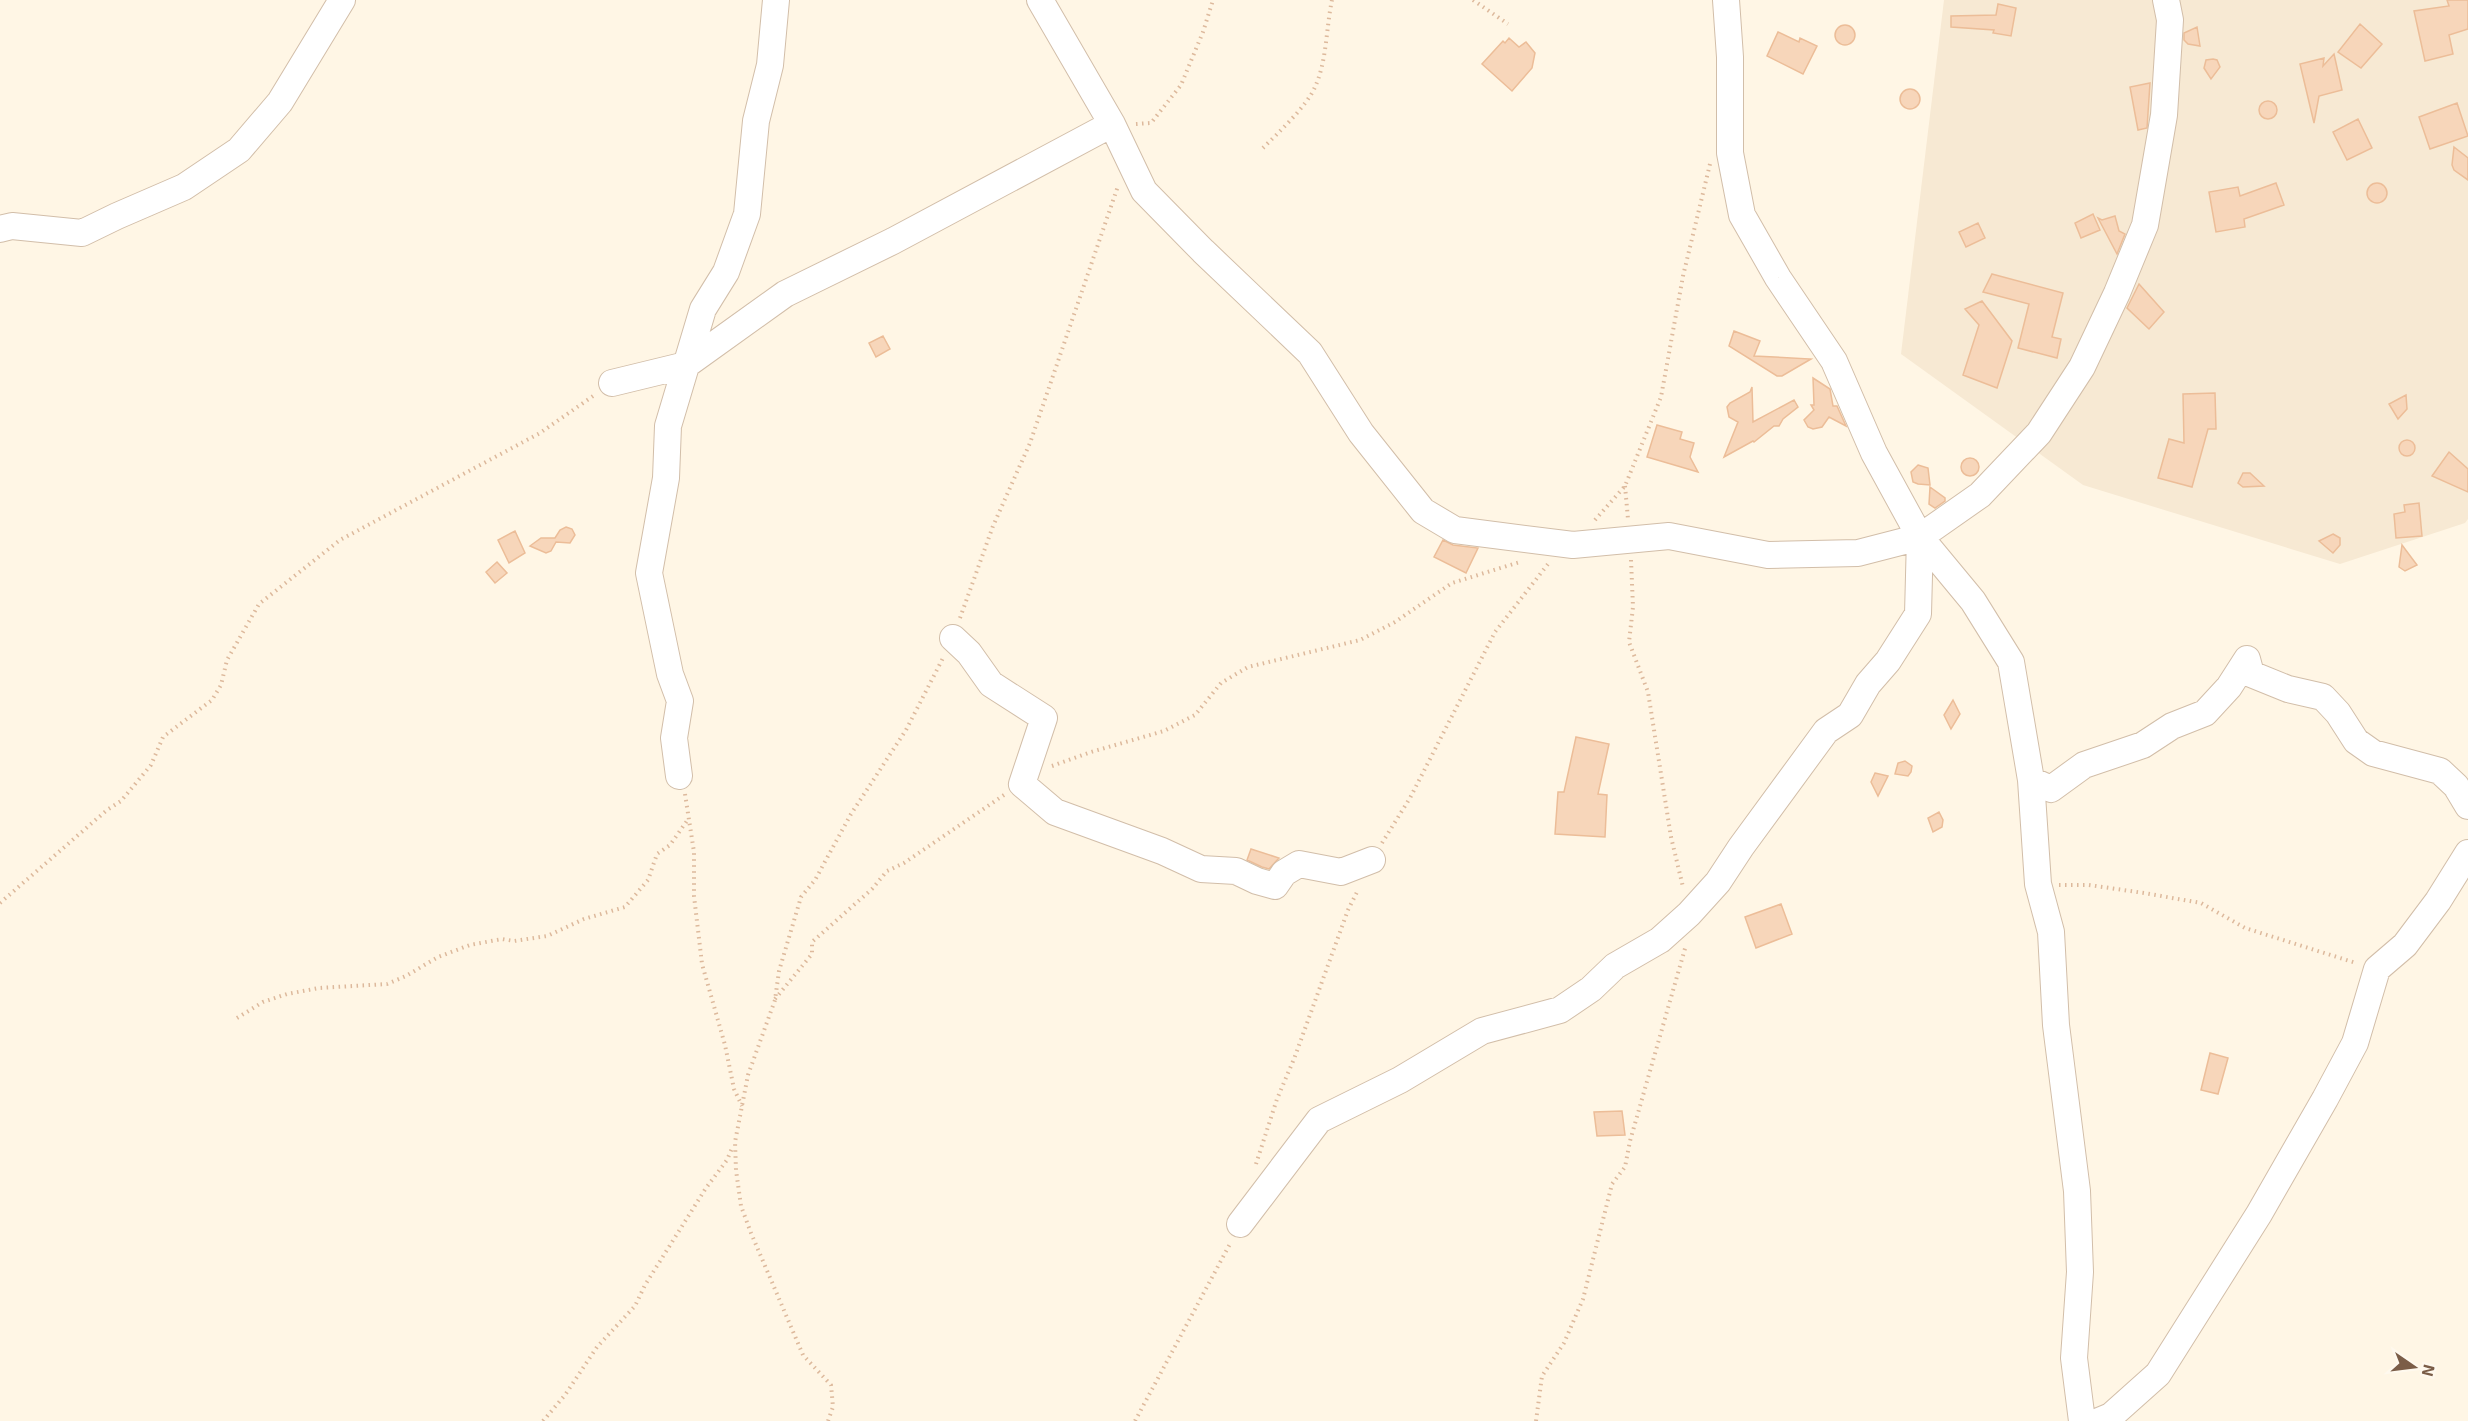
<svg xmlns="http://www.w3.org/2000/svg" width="2468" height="1421" font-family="'Exo 2',sans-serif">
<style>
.residential{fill:#f7e9d3}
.building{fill:#f7d6ba;stroke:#ecbd98;stroke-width:1.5}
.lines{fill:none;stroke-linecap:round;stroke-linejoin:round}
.minor-casing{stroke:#d2bea9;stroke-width:28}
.path{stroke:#ddb99c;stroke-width:4;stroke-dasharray:1.5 4.5;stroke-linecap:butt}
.minor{stroke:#fff;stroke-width:26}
</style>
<rect width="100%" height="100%" fill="#fff6e5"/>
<path class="residential" d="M 1944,0 L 2468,0 L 2468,519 L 2465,523 L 2340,564 L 2083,485 L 1901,354 Z"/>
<path class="building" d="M 2447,0 L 2468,0 L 2468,29 L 2449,35 L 2453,54 L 2425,61 L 2414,11 L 2449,6 Z
M 1998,4 L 2016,8 L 2011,36 L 1993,33 L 1994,30 L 1951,27 L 1951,16 L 1996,15 Z
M 2360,24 L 2382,44 L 2361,68 L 2338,52 Z
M1835 35a10 10 0 1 1 20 0a10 10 0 1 1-20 0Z
M 2197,27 L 2200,46 L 2188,44 L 2184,40 L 2184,33 Z
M 1778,32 L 1799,42 L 1800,38 L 1817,46 L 1803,74 L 1767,56 Z
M 1509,38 L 1519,47 L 1526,42 L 1535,53 L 1532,68 L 1512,91 L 1482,64 L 1503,41 L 1505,43 Z
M 2334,54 L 2342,90 L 2319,96 L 2314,123 L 2300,64 L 2324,58 L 2323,66 Z
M 2213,59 L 2217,60 L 2220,67 L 2211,79 L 2204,68 L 2206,60 Z
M 2150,83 L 2147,128 L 2138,130 L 2130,87 Z
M1900 99a10 10 0 1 1 20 0a10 10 0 1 1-20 0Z
M2259 110a9 9 0 1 1 18 0a9 9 0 1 1-18 0Z
M 2457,103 L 2468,136 L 2430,149 L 2419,117 Z
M 2358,119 L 2372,148 L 2347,160 L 2333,132 Z
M 2454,147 L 2468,158 L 2468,180 L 2454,170 L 2452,165 Z
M 2276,183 L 2284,205 L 2244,219 L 2245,227 L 2216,232 L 2209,192 L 2238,187 L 2240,196 Z
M2367 193a10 10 0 1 1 20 0a10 10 0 1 1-20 0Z
M 2093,214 L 2100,230 L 2081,238 L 2075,223 Z
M 2115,216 L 2119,231 L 2125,234 L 2117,254 L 2098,218 L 2102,220 Z
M 1978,223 L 1985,238 L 1966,247 L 1959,232 Z
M 1992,274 L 2063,293 L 2052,337 L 2061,339 L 2057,358 L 2018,348 L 2029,304 L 1983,292 Z
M 2139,284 L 2164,312 L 2149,329 L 2127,308 Z
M 1982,301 L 2012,341 L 1997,388 L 1963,375 L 1979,325 L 1965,309 Z
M 1734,331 L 1760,341 L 1754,356 L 1811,359 L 1782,376 L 1777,376 L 1729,346 Z
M 883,336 L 890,349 L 876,357 L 869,343 Z
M 1813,378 L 1830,389 L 1833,406 L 1837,406 L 1846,426 L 1829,417 L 1822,427 L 1813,429 L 1808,427 L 1804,420 L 1814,410 L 1811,405 L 1814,405 Z
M 1752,387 L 1753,422 L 1794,400 L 1798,407 L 1783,419 L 1779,426 L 1774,426 L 1754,442 L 1753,441 L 1724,457 L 1738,422 L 1729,417 L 1727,407 L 1730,403 L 1750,392 Z
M 2215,393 L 2216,429 L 2208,429 L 2192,487 L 2158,478 L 2169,439 L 2184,443 L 2183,394 Z
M 2406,395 L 2407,409 L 2398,419 L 2389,404 Z
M 1657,425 L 1682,432 L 1680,439 L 1694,443 L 1690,457 L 1698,472 L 1647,457 Z
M2399 448a8 8 0 1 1 16 0a8 8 0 1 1-16 0Z
M 2449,452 L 2468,469 L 2468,492 L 2432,476 Z
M1961 467a9 9 0 1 1 18 0a9 9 0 1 1-18 0Z
M 1918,465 L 1928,468 L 1930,485 L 1918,484 L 1913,482 L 1911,472 Z
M 2243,473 L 2250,473 L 2264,486 L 2243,487 L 2238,483 Z
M 1930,487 L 1945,498 L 1945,501 L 1935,508 L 1929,504 Z
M 2419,503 L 2422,536 L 2396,538 L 2394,514 L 2405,512 L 2404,505 Z
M 566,527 L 572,529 L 575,535 L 570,543 L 556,542 L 551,551 L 546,553 L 530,546 L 541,538 L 555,538 L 560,530 Z
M 515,531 L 525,553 L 509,563 L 498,540 Z
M 2333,534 L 2340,538 L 2340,545 L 2333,553 L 2319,541 Z
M 1443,540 L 1453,545 L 1478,548 L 1466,573 L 1434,557 Z
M 2402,545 L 2417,565 L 2405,571 L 2399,567 Z
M 497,562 L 507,573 L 495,583 L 486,572 Z
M 1953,700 L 1960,714 L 1951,729 L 1944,715 Z
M 1576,737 L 1609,744 L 1598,794 L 1607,795 L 1605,837 L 1555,834 L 1558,792 L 1564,792 Z
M 1905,761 L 1912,766 L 1911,772 L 1908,776 L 1895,774 L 1898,763 Z
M 1875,773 L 1888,776 L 1878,796 L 1871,782 Z
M 1939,812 L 1943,820 L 1942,827 L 1933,832 L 1928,818 Z
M 1251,849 L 1279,858 L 1269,869 L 1262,867 L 1247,860 Z
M 1781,904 L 1792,934 L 1756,948 L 1745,917 Z
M 2210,1053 L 2228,1058 L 2218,1094 L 2201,1090 Z
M 1622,1111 L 1625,1135 L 1597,1136 L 1594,1112 Z"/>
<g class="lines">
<defs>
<path id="minor" d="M 1040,0 L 1112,124 L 1144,191 L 1203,251 L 1310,353 L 1361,433 L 1423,511 L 1455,530 L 1573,545 L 1669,536 L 1768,555 L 1858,553 L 1920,537
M 1726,0 L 1730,57 L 1730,153 L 1742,215 L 1778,278 L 1834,361 L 1874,453 L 1920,537 L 1973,601 L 2011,662 L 2031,780 L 2038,884 L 2051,932 L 2056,1025 L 2077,1191 L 2080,1272 L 2074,1358 L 2082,1421
M 0,229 L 12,226 L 82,233 L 117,216 L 184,187 L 239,150 L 280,102 L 342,0
M 612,383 L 686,365 L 785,294 L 893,241 L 1112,124
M 953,638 L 969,653 L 991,684 L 1044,718 L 1022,784 L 1055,812 L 1162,851 L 1201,869 L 1236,871 L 1257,881 L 1275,886 L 1284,873 L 1299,864 L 1341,872 L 1372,860
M 679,776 L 674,738 L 680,701 L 670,674 L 649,573 L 666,478 L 668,426 L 703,309 L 726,272 L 747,214 L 756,121 L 770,65 L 776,0
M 2031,780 L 2051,789 L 2084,765 L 2143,745 L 2172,726 L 2205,713 L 2229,687 L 2247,659 L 2251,674 L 2288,689 L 2323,697 L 2338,713 L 2356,741 L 2373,753 L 2440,771 L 2456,786 L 2468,806
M 1240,1224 L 1319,1120 L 1400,1080 L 1482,1031 L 1560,1010 L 1591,989 L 1615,966 L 1660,940 L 1689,914 L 1718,882 L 1741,847 L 1826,731 L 1850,715 L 1868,684 L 1888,661 L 1918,614 L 1920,537 L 1980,495 L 2039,433 L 2082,367 L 2117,293 L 2145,225 L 2164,115 L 2170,20 L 2166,0
M 2099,1421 L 2111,1416 L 2158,1374 L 2259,1214 L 2325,1099 L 2355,1043 L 2377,969 L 2405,945 L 2438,901 L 2468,853"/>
</defs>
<use href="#minor" class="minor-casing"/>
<path class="path" d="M 1473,0 L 1508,24
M 1136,124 L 1151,123 L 1181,85 L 1203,32 L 1213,0
M 1263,148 C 1278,133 1307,106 1315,87 C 1327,61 1326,28 1332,0
M 1625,486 L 1628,519
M 1595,520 L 1625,486 L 1661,397 L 1683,276 L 1710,164
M 1631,560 L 1633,607 L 1629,642 L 1648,692 L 1671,837 L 1683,887
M 960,618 L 993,526 L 1030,443 L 1118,186
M 1052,766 L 1091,752 L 1164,731 L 1195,715 L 1221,683 L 1248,667 L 1360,640 L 1395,622 L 1452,583 L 1520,562
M 685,794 L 694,852 L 694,896 L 702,964 L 725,1045 L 734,1089 L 742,1106
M 1382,843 L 1410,798 L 1495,632 L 1548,564
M 2059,885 L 2089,885 L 2144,893 L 2201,903 L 2245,928 L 2356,963
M 0,903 L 107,810 L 121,801 L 151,765 L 163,737 L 212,700 L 221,685 L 227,660 L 259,604 L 340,540 L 540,433 L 596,394
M 775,999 L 812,954 L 812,942 L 872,889 L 887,871 L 904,863 L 1004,795
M 237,1018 L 263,1002 L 287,994 L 319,988 L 387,984 L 406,976 L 438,957 L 470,945 L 502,939 L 514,941 L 547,936 L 584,919 L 625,907 L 648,880 L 657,854 L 670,845 L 689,818
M 1256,1164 L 1277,1099 L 1294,1059 L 1348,910 L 1358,890
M 543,1421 L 565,1395 L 597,1347 L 635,1306 L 645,1285 L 706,1188 L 727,1160 L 733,1146
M 828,1421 L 833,1407 L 831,1385 L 803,1355 L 751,1233 L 741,1206 L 736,1170 L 735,1142 L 748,1075 L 775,1000 L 779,971 L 801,897 L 815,880 L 851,814 L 906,730 L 943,658
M 1135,1421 L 1231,1242
M 1536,1421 L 1542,1376 L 1564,1343 L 1583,1299 L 1612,1184 L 1625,1167 L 1630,1141 L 1686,945"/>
<use href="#minor" class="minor"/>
</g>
<g transform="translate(2414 1367) rotate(104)" stroke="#fff9ee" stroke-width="4.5" paint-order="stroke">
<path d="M0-4.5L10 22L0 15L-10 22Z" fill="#7b5d47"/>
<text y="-9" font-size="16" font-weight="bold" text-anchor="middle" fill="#7b5d47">N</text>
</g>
</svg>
